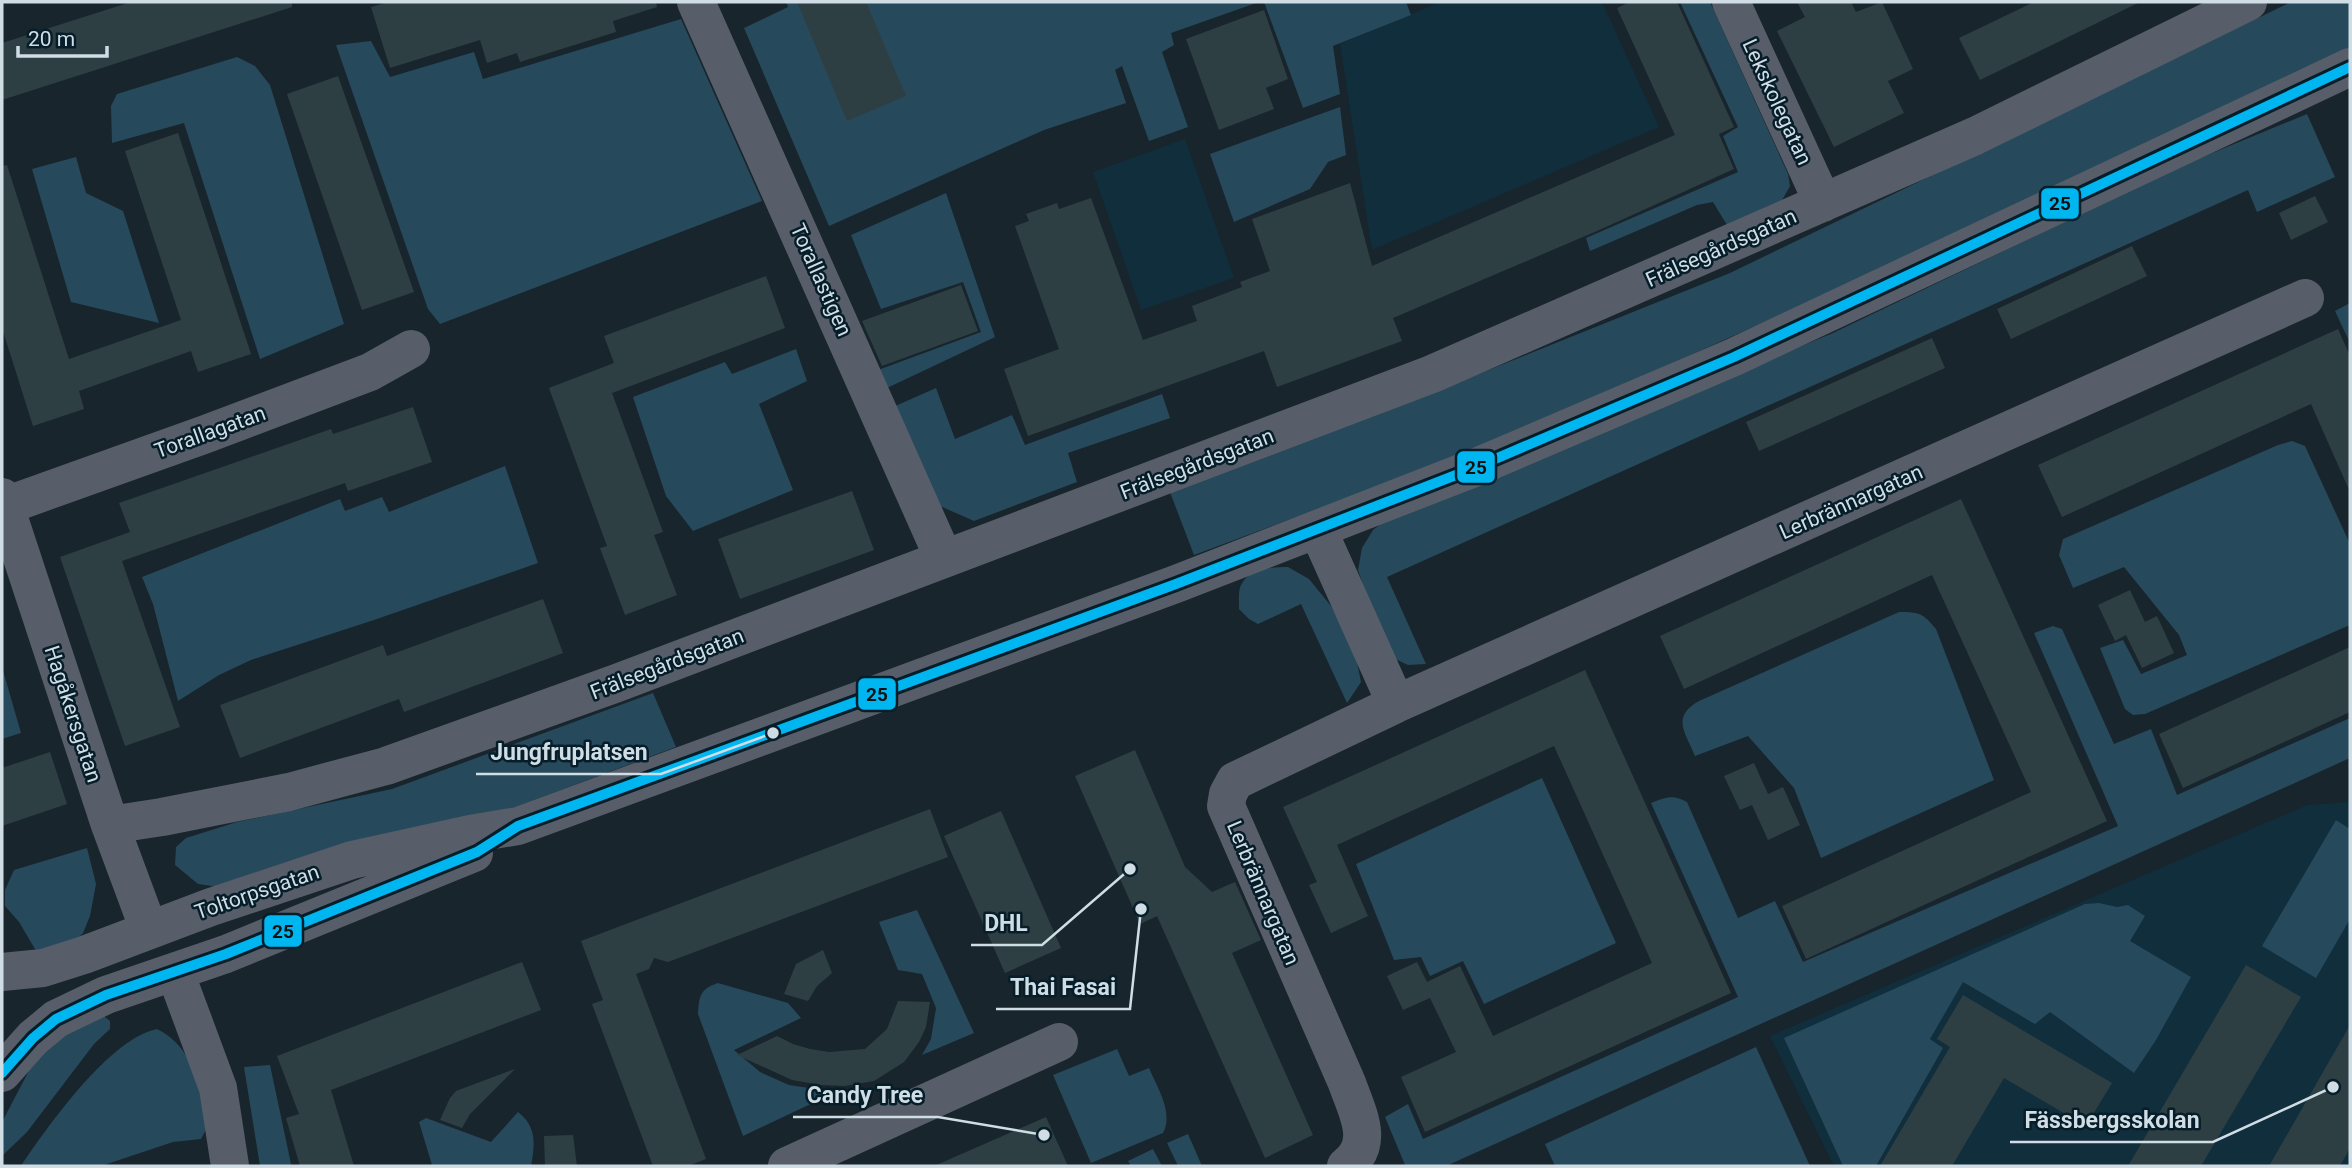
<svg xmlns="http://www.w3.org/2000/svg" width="2352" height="1168" font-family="Roboto,sans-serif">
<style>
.built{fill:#102e3c}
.green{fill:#27495c}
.building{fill:#2e3f44}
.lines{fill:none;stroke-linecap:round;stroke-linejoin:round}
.minor{stroke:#575e69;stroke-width:38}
.bus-1-casing{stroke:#061e2a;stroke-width:16}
.bus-1{stroke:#00b6f1;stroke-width:10}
.labels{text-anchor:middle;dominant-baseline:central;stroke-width:5;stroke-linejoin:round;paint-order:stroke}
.street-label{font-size:21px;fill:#d0dde5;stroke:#061e2a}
.leader{fill:none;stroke:#d0dde5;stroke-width:2.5}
.callout-dot{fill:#d0dde5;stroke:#061e2a;stroke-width:2.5}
.callout-label{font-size:23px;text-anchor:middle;font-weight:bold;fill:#d0dde5;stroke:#061e2a;stroke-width:5;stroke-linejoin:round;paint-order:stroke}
.line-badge{stroke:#061e2a;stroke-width:2.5}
.pale-badge-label{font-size:19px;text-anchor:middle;font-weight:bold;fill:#111}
</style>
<rect width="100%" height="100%" fill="#18252c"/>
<path class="built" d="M 1440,2 L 1602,2 L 1659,127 L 1372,250 L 1340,44 Z
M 1185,139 L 1234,278 L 1141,310 L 1093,172 Z
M 2350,802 L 2350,1166 L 1834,1166 L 1770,1036 L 2307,805 Z"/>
<path class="green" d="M 786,2 L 1259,2 L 1171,33 L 1174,45 L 1162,52 L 1188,127 L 1149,141 L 1122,66 L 1115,70 L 1126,103 L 1044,130 L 829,226 L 744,28 L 788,7 Z
M 1264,2 L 1406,2 L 1411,15 L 1333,46 L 1340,94 L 1303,108 Z
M 1680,2 L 1710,2 L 1788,174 L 1790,186 L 1781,202 L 1727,225 L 1713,202 L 1697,205 L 1590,251 L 1586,238 L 1738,172 L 1723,136 L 1738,127 Z
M 2291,2 L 2350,2 L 2350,48 L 1921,252 L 1484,447 L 1194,555 L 1168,487 L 1444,388 L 1730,273 Z
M 681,19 L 762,201 L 440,324 L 428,309 L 336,45 L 371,41 L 390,77 L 474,52 L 483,79 Z
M 237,57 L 255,66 L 270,85 L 344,324 L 260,359 L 184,123 L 112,143 L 111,106 L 117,94 Z
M 1340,107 L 1346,155 L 1328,162 L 1310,189 L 1234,222 L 1210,154 Z
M 2307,114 L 2335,177 L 2257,212 L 2248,190 L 1387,577 L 1426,664 L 1408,665 L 1393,658 L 1381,637 L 1358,570 L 1362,548 L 1373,530 L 1394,514 L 1833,333 L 2181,166 Z
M 76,157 L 86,193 L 123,211 L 159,323 L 71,302 L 32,169 Z
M 946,193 L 995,337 L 887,388 L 878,370 L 981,332 L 963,282 L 881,309 L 851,235 Z
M 2350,303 L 2350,343 L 2335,311 Z
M 796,349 L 807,381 L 759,404 L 793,490 L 693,531 L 666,496 L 633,397 L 725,362 L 732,374 Z
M 936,388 L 955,439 L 1012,415 L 1025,445 L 1162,394 L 1170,418 L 1068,453 L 1077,482 L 974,521 L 940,506 L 893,407 Z
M 2292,441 L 2305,446 L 2350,544 L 2350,625 L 2145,714 L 2133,715 L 2125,709 L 2100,648 L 2123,640 L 2141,674 L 2187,655 L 2179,635 L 2124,567 L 2073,588 L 2059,555 L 2063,539 L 2278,445 Z
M 505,466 L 538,563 L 374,620 L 251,660 L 219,675 L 178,701 L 153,604 L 142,577 L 340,499 L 345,511 L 382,497 L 389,512 Z
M 1288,567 L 1309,579 L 1331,606 L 1355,652 L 1361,682 L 1347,703 L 1301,604 L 1258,624 L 1249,619 L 1239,609 C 1239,602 1238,591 1241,585 C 1249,568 1272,567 1288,567 Z
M 1899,612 C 1919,612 1923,613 1936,629 L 1994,780 L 1821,858 L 1794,788 L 1748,736 L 1695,756 C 1685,732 1671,717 1699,701 Z
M 2053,626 L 2062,629 L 2114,744 L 2151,729 L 2177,795 L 2350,718 L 2350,758 L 1446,1166 L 1405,1165 L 1385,1117 L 1408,1104 L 1423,1139 L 1738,997 L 1651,803 C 1665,797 1674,794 1687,802 L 1738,918 L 1775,901 L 1803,962 L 2118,826 L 2034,633 Z
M 2,667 L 21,733 L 2,739 Z
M 653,693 L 676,747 L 483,819 L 219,887 L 198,884 L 175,865 L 176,847 L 186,838 L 237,822 L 392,789 Z
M 1542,778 L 1616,943 L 1484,1004 L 1463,961 L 1430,976 L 1421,957 L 1394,960 L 1356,864 Z
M 2336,820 L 2350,829 L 2350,919 L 2316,978 L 2262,946 Z
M 87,848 L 96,884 L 90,916 L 83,933 L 71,945 L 38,954 L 19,922 L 5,906 L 5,890 L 14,870 Z
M 2099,903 L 2117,907 L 2128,905 L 2145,916 L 2130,941 L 2191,977 L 2156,1040 L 2134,1073 L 2050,1012 L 2035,1024 L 1963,982 L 1930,1039 L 1943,1048 L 1876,1166 L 1843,1166 L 1784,1038 L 2085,904 Z
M 917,910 L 974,1033 L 922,1055 L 931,1039 L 936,1008 L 922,974 L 898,970 L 879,922 Z
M 718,983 L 788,1003 L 801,1018 L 734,1050 L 760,1072 L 789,1085 L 836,1092 L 743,1136 L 698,1014 C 699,996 700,989 718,983 Z
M 100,1013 L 110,1021 L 110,1029 L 94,1044 L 27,1132 L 2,1156 L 2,1122 L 33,1063 L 53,1043 Z
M 157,1029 C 193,1046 199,1087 210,1122 L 201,1139 L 173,1142 L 101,1166 L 21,1166 C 48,1126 109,1039 157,1029 Z
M 1756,1047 L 1810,1166 L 1555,1166 L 1545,1144 Z
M 1117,1049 L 1129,1076 L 1149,1068 C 1157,1087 1174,1113 1163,1133 L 1091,1163 L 1053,1075 Z
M 270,1065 L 291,1164 L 289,1166 L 260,1166 L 244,1067 Z
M 518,1112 C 537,1127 535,1144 531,1166 L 428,1166 L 432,1165 L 419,1122 L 426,1118 L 491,1142 Z
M 1188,1134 L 1202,1166 L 1178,1166 L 1167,1143 Z
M 1153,1149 L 1162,1166 L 1131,1166 L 1128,1161 Z"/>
<path class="building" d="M 131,2 L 292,2 L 292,7 L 2,100 L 2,43 Z
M 389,2 L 656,2 L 657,7 L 613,21 L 616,32 L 520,62 L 517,53 L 487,63 L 480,40 L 390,68 L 371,7 Z
M 797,2 L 866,2 L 906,96 L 847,121 Z
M 1630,2 L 1677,2 L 1734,127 L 1719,134 L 1734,169 L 1597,231 L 1393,318 L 1402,341 L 1277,387 L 1264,351 L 1028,436 L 1004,369 L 1059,349 L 1015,226 L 1029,221 L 1026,214 L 1057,203 L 1059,209 L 1091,198 L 1143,340 L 1197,321 L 1192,306 L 1242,287 L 1240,282 L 1270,271 L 1252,219 L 1350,183 L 1372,266 L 1675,135 L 1617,8 Z
M 1797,2 L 1851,2 L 1856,12 L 1882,2 L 1913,69 L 1888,81 L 1904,113 L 1834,147 L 1777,31 L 1805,17 Z
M 2034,2 L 2140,2 L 1980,80 L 1959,38 Z
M 1264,10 L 1288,79 L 1266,88 L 1274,109 L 1219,130 L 1186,39 Z
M 338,76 L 414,292 L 362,310 L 287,94 Z
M 178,133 L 251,354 L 198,372 L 191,351 L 79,391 L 84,409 L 33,426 L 2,328 L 2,166 L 7,165 L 69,359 L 181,320 L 125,151 Z
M 2315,196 L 2328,222 L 2291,240 L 2279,213 Z
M 2132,246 L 2147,276 L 2011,339 L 1997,309 Z
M 766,276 L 785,328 L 612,393 L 663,532 L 654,535 L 677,595 L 625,615 L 600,548 L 607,546 L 549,388 L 614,363 L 604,336 Z
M 961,285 L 978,331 L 882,366 L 862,321 Z
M 2338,329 L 2350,356 L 2350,492 L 2311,404 L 2062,517 L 2038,465 Z
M 1932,338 L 1945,368 L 1759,451 L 1746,422 Z
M 413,407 L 432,462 L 348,491 L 345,483 L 122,561 L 180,727 L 125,746 L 60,557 L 130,532 L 119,503 L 331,429 L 333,434 Z
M 852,491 L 874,550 L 740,599 L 718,539 Z
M 1961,499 L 2107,821 L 1806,959 L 1782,906 L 2031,792 L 1932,575 L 1684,689 L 1660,636 Z
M 2130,590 L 2145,622 L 2157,616 L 2174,653 L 2142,668 L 2126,635 L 2115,641 L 2098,605 Z
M 543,599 L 563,653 L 404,712 L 399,699 L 240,758 L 220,705 L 383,645 L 387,656 Z
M 2350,647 L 2350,712 L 2183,788 L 2159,734 Z
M 1585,670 L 1731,993 L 1425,1132 L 1401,1077 L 1456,1052 L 1430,998 L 1403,1010 L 1387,976 L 1417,962 L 1427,982 L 1460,966 L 1493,1036 L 1652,963 L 1554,746 L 1337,845 L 1368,916 L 1331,933 L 1309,885 L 1317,882 L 1283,807 Z
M 1135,750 L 1185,867 L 1212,892 L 1235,882 L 1261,940 L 1232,953 L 1313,1135 L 1265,1158 L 1157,916 L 1140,924 L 1075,776 Z
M 50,752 L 67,804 L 2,826 L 2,768 Z
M 1754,763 L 1768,794 L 1783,787 L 1800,825 L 1768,840 L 1752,805 L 1740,810 L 1724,776 Z
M 930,809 L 948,857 L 668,962 L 654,958 L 649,969 L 636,974 L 706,1159 L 688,1166 L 653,1166 L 592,1004 L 603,1000 L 581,941 Z
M 1001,811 L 1061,948 L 1005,973 L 944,836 Z
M 823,950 L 832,973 L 817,986 L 808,1001 L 784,994 L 796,964 Z
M 522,962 L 541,1010 L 331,1090 L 354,1166 L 300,1166 L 286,1118 L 299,1114 L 277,1056 Z
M 2246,965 L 2301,997 L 2201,1166 L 2128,1166 Z
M 1963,995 L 2112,1083 L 2086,1126 L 2004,1078 L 1952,1166 L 1880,1166 L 1950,1047 L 1937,1039 Z
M 898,1001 L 930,1002 L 926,1027 L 919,1042 L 904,1062 L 874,1081 L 845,1086 L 821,1085 L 792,1080 L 737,1055 L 777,1036 L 793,1044 L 810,1049 L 829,1052 L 865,1049 L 887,1029 Z
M 2350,1025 L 2350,1148 L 2340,1166 L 2269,1166 Z
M 515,1069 L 470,1114 L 462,1128 L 440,1120 L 450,1098 L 456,1091 Z
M 1046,1117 L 1068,1166 L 934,1166 Z
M 573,1135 L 577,1166 L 545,1166 L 544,1136 Z"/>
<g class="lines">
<path class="minor" d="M 696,2 L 944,559
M 1731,2 L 1823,203
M 2,497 L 110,825 L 149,930
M 5,506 L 206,434 L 370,372 L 411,349
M 1318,530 L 1396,704
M 110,825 L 162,817 L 289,792 L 386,766 L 617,683 L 1432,374 L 1975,136 L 2248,2
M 2,972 L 43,968 L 84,955 L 211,907 L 352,860 L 470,834 L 518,826 L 1176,584 L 1474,468 L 1734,357 L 2350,67
M 175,972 L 218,1088 L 230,1166
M 2,1073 L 33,1038 L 56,1019 L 106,995 L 226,954 L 474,853
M 787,1166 L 1059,1042
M 1346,1166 C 1376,1144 1357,1112 1347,1083 L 1226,806 L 1228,794 L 1235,781 L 1396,704 L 2305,298"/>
<defs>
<path id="bus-1" d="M 2,1073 L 33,1038 L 56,1019 L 106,995 L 226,954 L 477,852 L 518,826 L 1176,584 L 1474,468 L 1734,357 L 2350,67"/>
</defs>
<use href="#bus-1" class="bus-1-casing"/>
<use href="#bus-1" class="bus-1"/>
</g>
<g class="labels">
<g class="street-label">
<text transform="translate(1777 102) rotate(65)">Lekskolegatan</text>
<text transform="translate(1721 248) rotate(-24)">Frälsegårdsgatan</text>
<text transform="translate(821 280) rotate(66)">Torallastigen</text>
<text transform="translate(210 432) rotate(-20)">Torallagatan</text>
<text transform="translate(1197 464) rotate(-21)">Frälsegårdsgatan</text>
<text transform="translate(1851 502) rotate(-24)">Lerbrännargatan</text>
<text transform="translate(667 664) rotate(-21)">Frälsegårdsgatan</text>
<text transform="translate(73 714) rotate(72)">Hagåkersgatan</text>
<text transform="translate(257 892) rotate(-19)">Toltorpsgatan</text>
<text transform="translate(1263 893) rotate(67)">Lerbrännargatan</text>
</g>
</g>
<path class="leader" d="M773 733L661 774H476M1130 869L1042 945H971M1141 909L1130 1009H996M1044 1135L938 1117H793M2333 1087L2213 1142H2010"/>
<g class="callout-dot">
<circle cx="773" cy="733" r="7"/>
<circle cx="1130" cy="869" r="7"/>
<circle cx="1141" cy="909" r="7"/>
<circle cx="1044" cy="1135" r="7"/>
<circle cx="2333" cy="1087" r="7"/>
</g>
<g class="callout-label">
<text x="569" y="760">Jungfruplatsen</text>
<text x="1006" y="931">DHL</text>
<text x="1063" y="995">Thai Fasai</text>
<text x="865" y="1103">Candy Tree</text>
<text x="2112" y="1128">Fässbergsskolan</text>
</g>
<g class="line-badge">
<rect x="2040" y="187" width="40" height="33" rx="7" fill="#00b6f1"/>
<rect x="1456" y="450" width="40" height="34" rx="7" fill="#00b6f1"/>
<rect x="857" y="677" width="40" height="34" rx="7" fill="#00b6f1"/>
<rect x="263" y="914" width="40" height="34" rx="7" fill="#00b6f1"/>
</g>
<g class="pale-badge-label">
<text x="2060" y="210">25</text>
<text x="1476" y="474">25</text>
<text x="877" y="701">25</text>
<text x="283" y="938">25</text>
</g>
<rect width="2352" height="1168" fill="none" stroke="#d0dde5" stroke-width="7"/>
<path d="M18 46v10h89v-10" fill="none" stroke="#d0dde5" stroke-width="3.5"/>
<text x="28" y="46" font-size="21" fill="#d0dde5" stroke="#061e2a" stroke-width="5" paint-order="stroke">20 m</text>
</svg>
